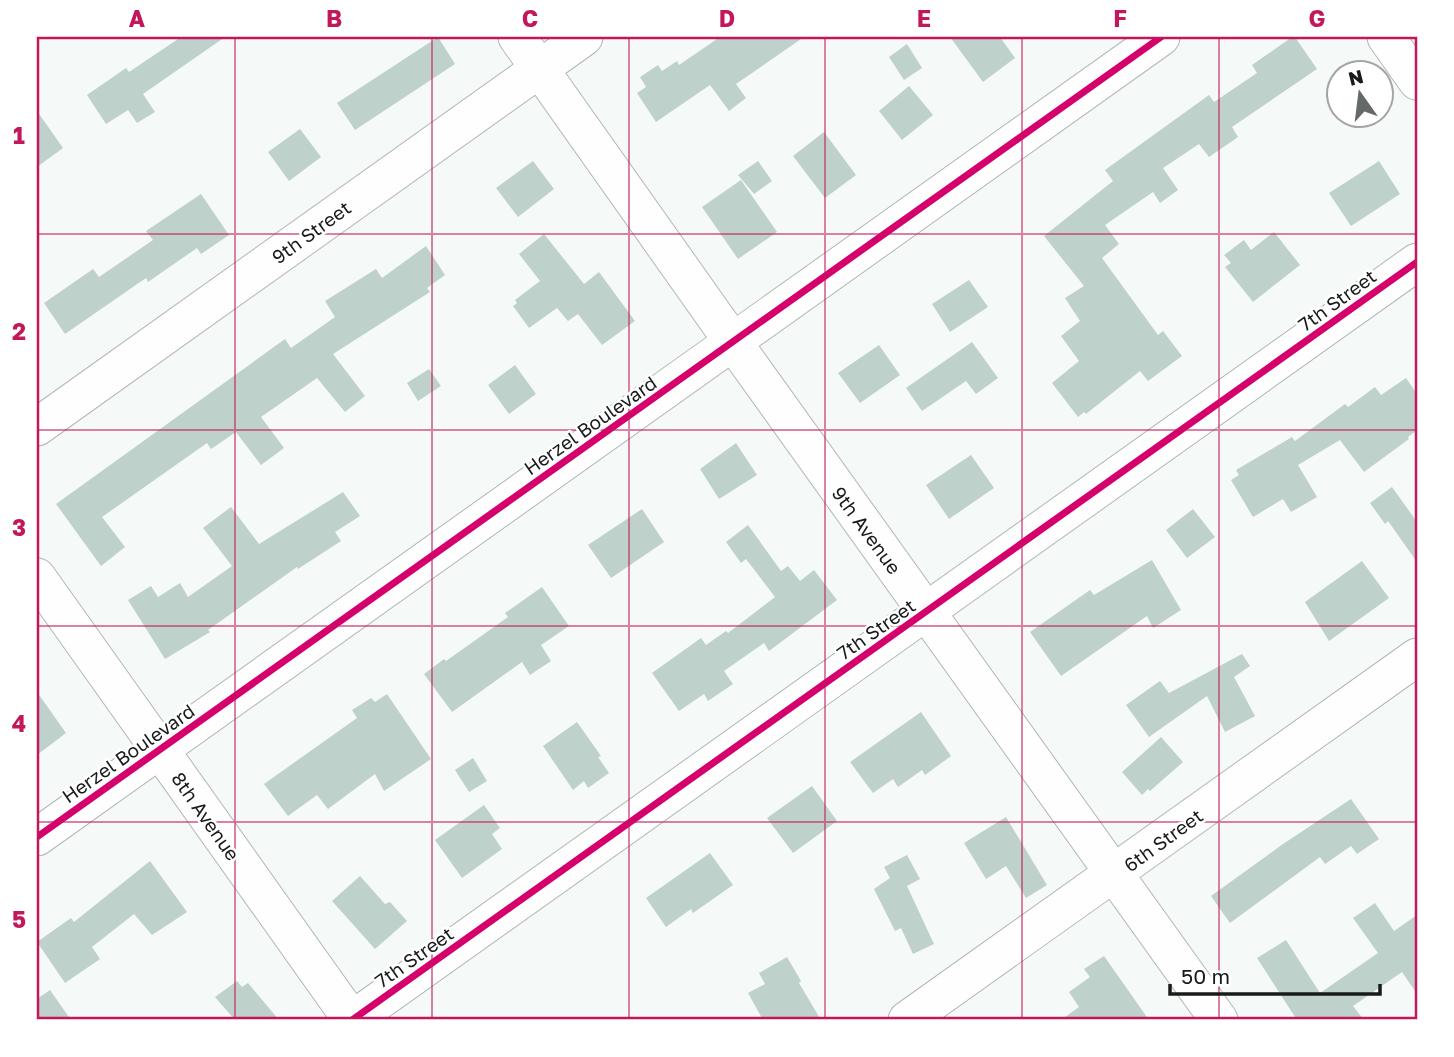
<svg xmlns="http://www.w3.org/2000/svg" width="1454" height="1057" font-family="'Golos Text',sans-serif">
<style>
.building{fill:#bed1cb}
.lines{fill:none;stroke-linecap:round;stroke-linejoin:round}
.minor-casing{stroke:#b4b6b5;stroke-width:39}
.minor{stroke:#fefefe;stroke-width:37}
.cycleway-casing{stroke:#fff;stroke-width:11}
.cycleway{stroke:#d6006c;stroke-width:7}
.grid{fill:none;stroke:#c2185b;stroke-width:2;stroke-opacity:0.55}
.labels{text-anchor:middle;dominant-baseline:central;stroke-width:5;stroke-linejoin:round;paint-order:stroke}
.street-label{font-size:19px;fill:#181b1a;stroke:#fff}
.neatline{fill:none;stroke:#c2185b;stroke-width:2.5}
.grid-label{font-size:23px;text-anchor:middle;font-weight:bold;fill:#c2185b}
</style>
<rect width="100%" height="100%" fill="#f5faf8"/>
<path class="building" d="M 181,37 L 225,37 L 143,94 L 155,112 L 137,123 L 128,110 L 106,124 L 87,95 L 126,68 L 129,72 Z
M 438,37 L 455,64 L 355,130 L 337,103 Z
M 720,37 L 804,37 L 736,84 L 746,98 L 729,111 L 710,85 L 656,122 L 637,93 L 646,87 L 640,77 L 658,65 L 662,71 L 677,61 L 679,65 Z
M 950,37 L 1000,37 L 1015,58 L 983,82 Z
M 1292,37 L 1295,37 L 1317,69 L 1232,127 L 1238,137 L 1209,157 L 1199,144 L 1163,168 L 1178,190 L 1160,203 L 1153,192 L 1105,225 L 1119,244 L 1102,258 L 1158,335 L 1163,331 L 1182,356 L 1148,381 L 1140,371 L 1086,414 L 1084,412 L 1078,417 L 1052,383 L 1079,361 L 1061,336 L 1080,321 L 1065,298 L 1084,286 L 1044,236 L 1113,181 L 1105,170 L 1209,95 L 1214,102 L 1257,73 L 1252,65 Z
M 907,44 L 922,68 L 904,80 L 889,57 Z
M 909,86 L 933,115 L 902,140 L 879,111 Z
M 37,111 L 63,148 L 37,167 Z
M 300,129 L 321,157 L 289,181 L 268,152 Z
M 824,132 L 856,175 L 825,198 L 793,156 Z
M 533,161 L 554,189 L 518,217 L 496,188 Z
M 758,161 L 772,181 L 754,194 L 738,175 Z
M 1379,161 L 1400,194 L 1351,226 L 1329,193 Z
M 741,180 L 777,232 L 738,259 L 702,207 Z
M 201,194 L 229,235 L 201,254 L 197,248 L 148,282 L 146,278 L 65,334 L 44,303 L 93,269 L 99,277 L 153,240 L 146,231 Z
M 1274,232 L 1300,265 L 1253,302 L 1225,267 L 1231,263 L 1224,255 L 1244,240 L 1251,250 Z
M 544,234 L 584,284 L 599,272 L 635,321 L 602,345 L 578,314 L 568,321 L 557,308 L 529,328 L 513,306 L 517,303 L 515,300 L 540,281 L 519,254 Z
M 426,246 L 445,275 L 427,288 L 430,292 L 333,354 L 365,396 L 345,412 L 317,378 L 261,417 L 284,448 L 261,465 L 236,432 L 211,449 L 207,443 L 102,517 L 125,547 L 101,566 L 56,504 L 285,339 L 291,348 L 335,317 L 325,301 L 376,269 L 382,278 Z
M 969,280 L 988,307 L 950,332 L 932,304 Z
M 972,342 L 998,378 L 976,394 L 966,381 L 922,411 L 906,388 Z
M 879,345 L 900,375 L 860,403 L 838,373 Z
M 515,365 L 536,394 L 509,414 L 488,385 Z
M 429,369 L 441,386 L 418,401 L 407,383 Z
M 1406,378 L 1417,394 L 1417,430 L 1408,437 L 1409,439 L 1364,472 L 1340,440 L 1298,465 L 1317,497 L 1291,512 L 1283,499 L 1253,517 L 1231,480 L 1239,475 L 1236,470 L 1292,437 L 1295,441 L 1345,404 L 1348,407 L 1375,387 L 1381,395 Z
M 736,443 L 757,475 L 719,499 L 700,469 Z
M 971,455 L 994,488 L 949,519 L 926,485 Z
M 1392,487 L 1417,522 L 1417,562 L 1388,521 L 1385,524 L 1370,503 Z
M 343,492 L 360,516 L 335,532 L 341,541 L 298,569 L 297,567 L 208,630 L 210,632 L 165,659 L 128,600 L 151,586 L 158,597 L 180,583 L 188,597 L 232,566 L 203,528 L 231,507 L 259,544 Z
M 642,509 L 664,542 L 611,578 L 588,545 Z
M 1193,509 L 1215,537 L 1187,558 L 1166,530 Z
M 748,525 L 781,571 L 788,566 L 800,581 L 814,570 L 837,600 L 769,651 L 764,643 L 724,671 L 733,684 L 708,701 L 704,694 L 679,711 L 652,673 L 701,638 L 706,645 L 726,631 L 728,633 L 775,597 L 746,559 L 741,563 L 726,542 Z
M 1152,560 L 1181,610 L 1153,628 L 1147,616 L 1061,676 L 1030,632 L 1090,590 L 1094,595 Z
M 1362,561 L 1389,598 L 1329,641 L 1305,602 Z
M 542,587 L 569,626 L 541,645 L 551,661 L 530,675 L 522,662 L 452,712 L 424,674 L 444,659 L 446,661 L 508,617 L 505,613 Z
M 1242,654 L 1250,666 L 1234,677 L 1255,716 L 1225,732 L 1207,696 L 1149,737 L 1126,705 L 1160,681 L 1169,693 Z
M 37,692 L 66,733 L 37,755 Z
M 387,694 L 431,759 L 384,791 L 375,774 L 328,809 L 317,795 L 288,816 L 264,784 L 357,718 L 352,710 L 371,698 L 375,702 Z
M 921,712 L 951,756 L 925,775 L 922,770 L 898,787 L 893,779 L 873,793 L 850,762 Z
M 577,722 L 601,756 L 598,757 L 609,773 L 588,788 L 584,781 L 573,790 L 543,746 Z
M 1161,737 L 1183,762 L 1150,791 L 1148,789 L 1142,795 L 1122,772 Z
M 473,758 L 487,781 L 469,792 L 455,770 Z
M 812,786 L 837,821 L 793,853 L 767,818 Z
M 1351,799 L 1379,839 L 1357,854 L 1351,846 L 1325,864 L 1320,857 L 1230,923 L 1211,896 L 1283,844 Z
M 484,805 L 500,828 L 492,834 L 502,849 L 462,878 L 435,840 Z
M 1006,817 L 1047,885 L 1026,898 L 1006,866 L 986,879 L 964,843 Z
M 710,853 L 733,885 L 693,913 L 691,909 L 666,927 L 646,898 Z
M 907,855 L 920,879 L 907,886 L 934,944 L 913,954 L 901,928 L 895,931 L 874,889 L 890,878 L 884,867 Z
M 150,861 L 187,912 L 152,935 L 134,914 L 92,947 L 100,959 L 65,983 L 37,942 L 71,918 L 74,922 Z
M 360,876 L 385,904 L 390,902 L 407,921 L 375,949 L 332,901 Z
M 1375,903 L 1394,931 L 1417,915 L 1417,994 L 1402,972 L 1353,1006 L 1364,1020 L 1297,1020 L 1257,958 L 1286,940 L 1320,993 L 1378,953 L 1353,918 Z
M 1104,956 L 1149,1020 L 1061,1020 L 1079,1007 L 1069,992 L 1090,977 L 1084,969 Z
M 787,957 L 801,981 L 799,983 L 821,1020 L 763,1020 L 748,993 L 765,984 L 759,973 Z
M 237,981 L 242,987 L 248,983 L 279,1020 L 235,1020 L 215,997 Z
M 50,990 L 71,1020 L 37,1020 L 37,999 Z"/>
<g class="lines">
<defs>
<path id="minor" d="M 517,37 L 733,342 L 1219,1020
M 1386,37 L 1417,81
M 37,427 L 584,37
M 37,577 L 352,1020
M 37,837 L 1161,37
M 352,1020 L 1417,262
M 907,1020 L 1417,657"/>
</defs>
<use href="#minor" class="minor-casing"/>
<use href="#minor" class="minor"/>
<defs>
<path id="cycleway" d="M 37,837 L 1161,37
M 352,1020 L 1417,262"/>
</defs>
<use href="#cycleway" class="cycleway-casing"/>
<use href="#cycleway" class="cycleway"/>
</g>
<path class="grid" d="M 235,37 L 235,1020M 432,37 L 432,1020M 629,37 L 629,1020M 825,37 L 825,1020M 1022,37 L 1022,1020M 1219,37 L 1219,1020M 37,234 L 1417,234M 37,430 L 1417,430M 37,626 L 1417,626M 37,822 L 1417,822"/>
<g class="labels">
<g class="street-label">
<text transform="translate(311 232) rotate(-36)">9th Street</text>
<text transform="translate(1337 300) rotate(-36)">7th Street</text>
<text transform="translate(590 425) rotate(-35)">Herzel Boulevard</text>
<text transform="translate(867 530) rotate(54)">9th Avenue</text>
<text transform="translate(876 629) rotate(-35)">7th Street</text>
<text transform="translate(128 753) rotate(-35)">Herzel Boulevard</text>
<text transform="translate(206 816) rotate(55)">8th Avenue</text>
<text transform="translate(1163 840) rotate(-36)">6th Street</text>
<text transform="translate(414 957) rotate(-35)">7th Street</text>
</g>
</g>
<rect width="1454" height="1057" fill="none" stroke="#ffffff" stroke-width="77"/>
<g transform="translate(1360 94) rotate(346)"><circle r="33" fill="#ffffff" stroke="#a3a4a3" stroke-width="2"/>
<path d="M0-5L12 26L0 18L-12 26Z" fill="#656968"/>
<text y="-10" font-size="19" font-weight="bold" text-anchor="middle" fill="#181b1a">N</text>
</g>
<path d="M1170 984v10h210v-10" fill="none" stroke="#181b1a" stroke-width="3.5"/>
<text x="1181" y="984" font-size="21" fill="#181b1a" stroke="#ffffff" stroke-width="5" paint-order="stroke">50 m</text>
<rect x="38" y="38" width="1378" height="980" class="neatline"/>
<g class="grid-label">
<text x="137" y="27">A</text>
<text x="334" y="27">B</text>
<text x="530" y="27">C</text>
<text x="727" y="27">D</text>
<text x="924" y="27">E</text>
<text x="1120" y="27">F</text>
<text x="1317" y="27">G</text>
<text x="19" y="144">1</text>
<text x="19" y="340">2</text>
<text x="19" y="536">3</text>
<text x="19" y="732">4</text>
<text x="19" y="928">5</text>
</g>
</svg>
